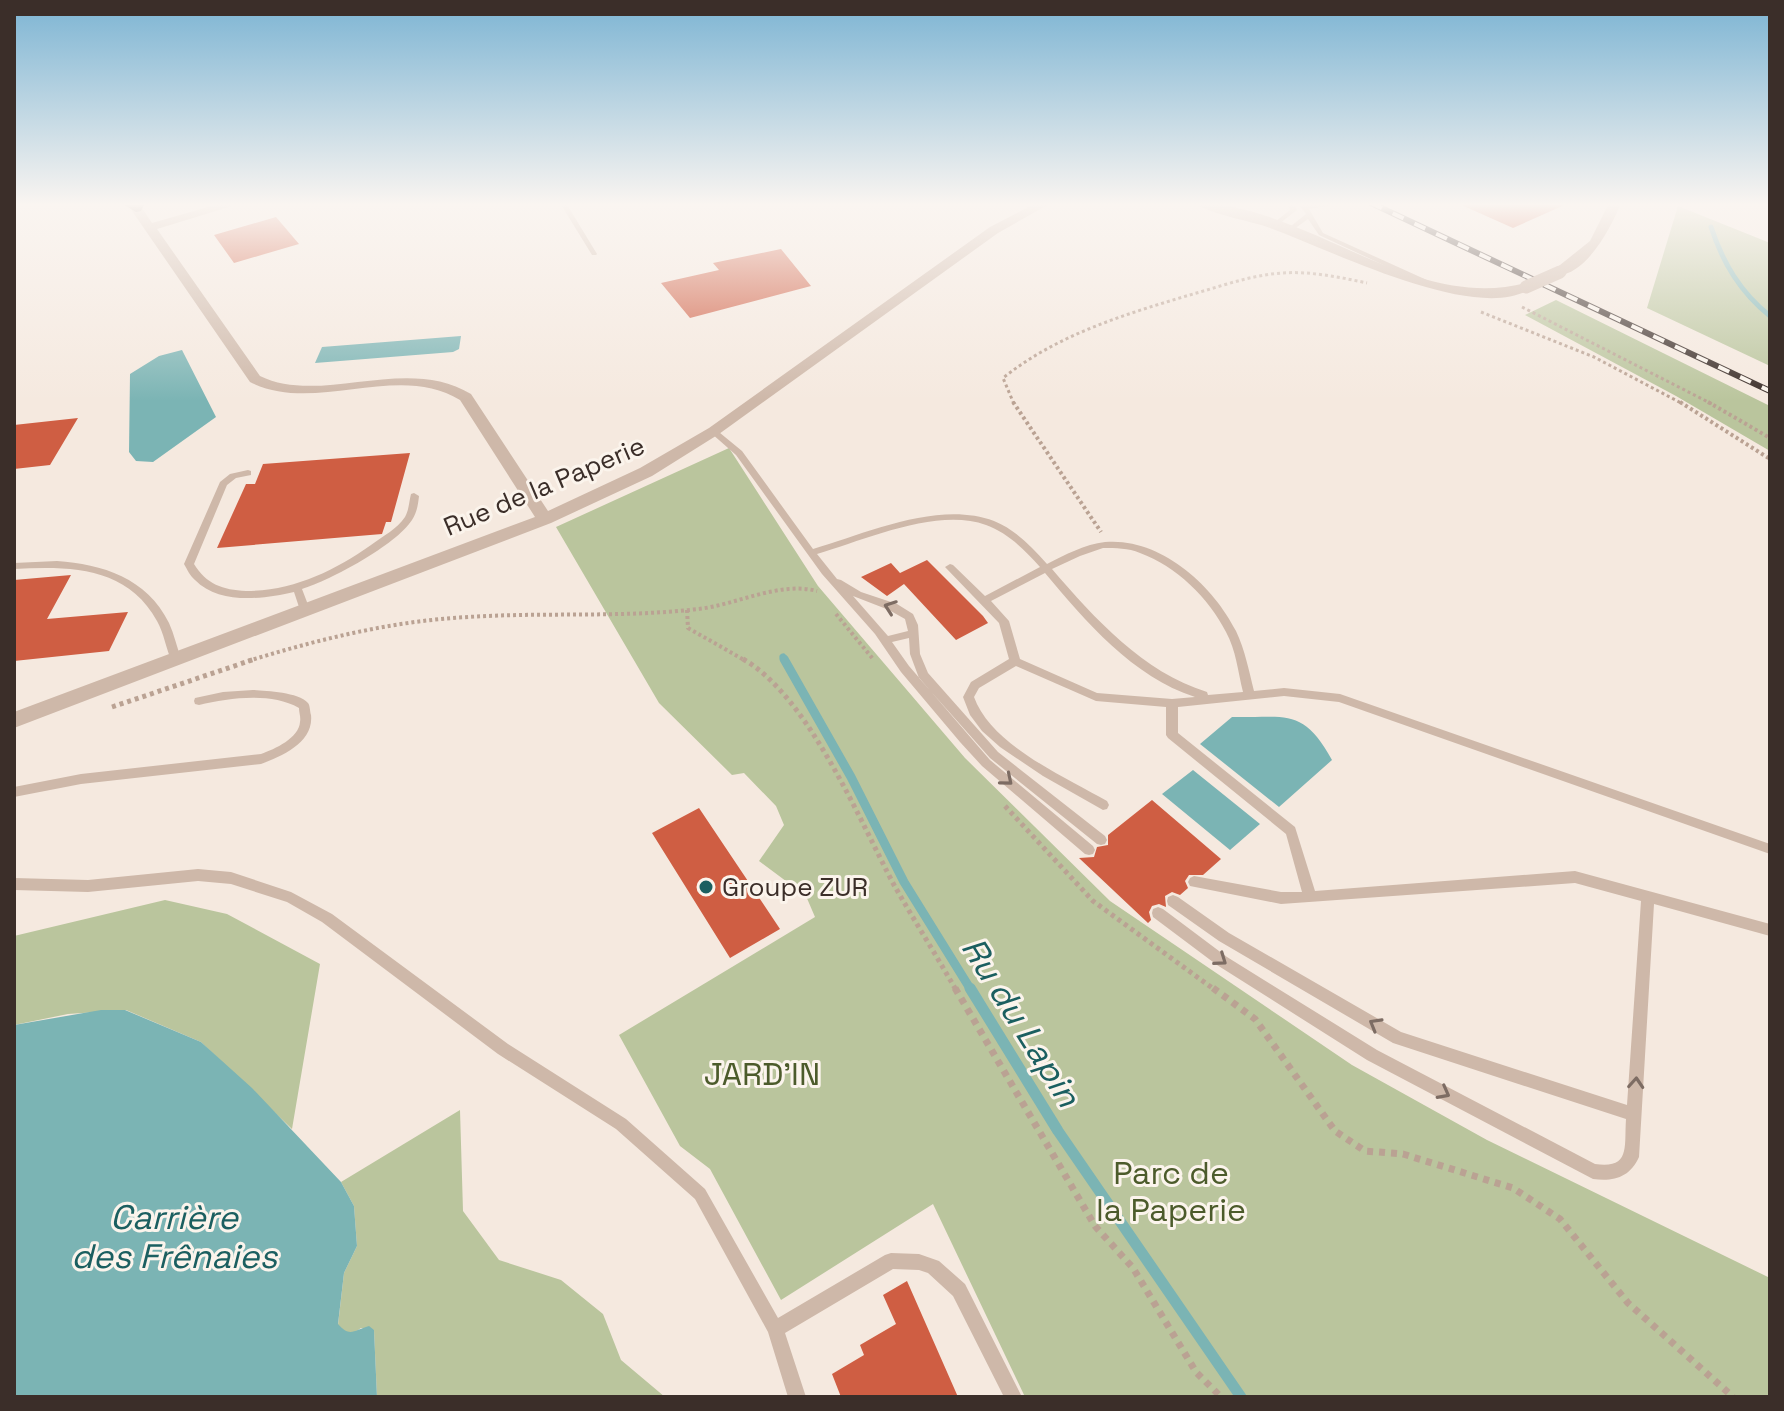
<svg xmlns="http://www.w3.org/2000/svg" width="1784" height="1411" font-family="'Space Grotesk',sans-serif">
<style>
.green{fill:#bac59d}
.water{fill:#7bb4b4}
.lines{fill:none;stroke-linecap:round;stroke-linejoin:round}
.stream-far3{stroke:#7bb4b4;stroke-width:5}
.stream-far2{stroke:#7bb4b4;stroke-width:7}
.stream-far1{stroke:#7bb4b4;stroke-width:9}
.stream{stroke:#7bb4b4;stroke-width:11}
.building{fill:#cf5e43}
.path-far3{stroke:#baa293;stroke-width:3;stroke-dasharray:3 3;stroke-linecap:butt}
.path-far2{stroke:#baa293;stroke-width:4;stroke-dasharray:3 3;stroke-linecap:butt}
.path-far1{stroke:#baa293;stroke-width:5;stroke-dasharray:4 4;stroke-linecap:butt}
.path{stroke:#baa293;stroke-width:7;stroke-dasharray:6 6;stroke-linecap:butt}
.lane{fill:#ceb8a9;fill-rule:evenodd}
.street{fill:#ceb8a9;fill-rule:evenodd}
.highway{fill:#5c4740;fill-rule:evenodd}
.rail-casing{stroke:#3b2e29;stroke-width:6}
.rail{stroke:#fbf4ec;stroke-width:4;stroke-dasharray:12;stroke-linecap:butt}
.street-bridge{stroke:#ceb8a9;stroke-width:13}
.oneway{stroke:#7d6c63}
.poi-dot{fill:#1b5f60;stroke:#fbf4ec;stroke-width:3}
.labels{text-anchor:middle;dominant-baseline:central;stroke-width:6;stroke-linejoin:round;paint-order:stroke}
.street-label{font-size:26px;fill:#3b2e29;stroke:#fbf4ec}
.poi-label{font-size:26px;fill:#3b2e29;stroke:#fbf4ec;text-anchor:start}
.near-park-label{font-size:32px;fill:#4c5b2b;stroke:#fbf4ec}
.near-water-label{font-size:34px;font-style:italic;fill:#1b5f60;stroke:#fbf4ec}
</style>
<rect width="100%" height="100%" fill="#f5e9df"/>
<path class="green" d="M 1678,206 L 1770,243 L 1770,366 L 1647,308 Z
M 1556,300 L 1770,406 L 1770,451 L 1676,396 L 1525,315 Z
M 729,448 L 818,586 L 965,758 L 1110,901 L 1352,1065 L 1487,1140 L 1770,1278 L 1770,1397 L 1025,1397 L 933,1204 L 781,1300 L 710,1169 L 680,1146 L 619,1035 L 815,917 L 806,896 L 759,861 L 784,825 L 776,806 L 744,773 L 732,775 L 659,703 L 556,527 Z
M 165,900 L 227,914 L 320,964 L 292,1129 L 201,1042 L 126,1010 L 68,1014 L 14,1025 L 14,936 Z
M 460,1110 L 463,1211 L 499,1260 L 561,1280 L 603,1314 L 621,1360 L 665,1397 L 377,1397 L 374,1330 L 361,1328 L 352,1334 L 346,1333 L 338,1325 L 344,1273 L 357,1246 L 354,1206 L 341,1182 Z"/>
<path class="water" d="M 461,336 L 459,349 L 453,352 L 315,363 L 322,347 Z
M 182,350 L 216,417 L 153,462 L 136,461 L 129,452 L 130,374 L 159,356 Z
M 1232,717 C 1286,718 1303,707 1332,760 L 1279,807 L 1200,744 Z
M 1193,770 L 1260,824 L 1230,850 L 1162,794 Z
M 101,1010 L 125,1010 L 201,1042 L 252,1088 L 341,1182 L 354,1206 L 357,1246 L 344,1273 L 338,1324 C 350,1338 354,1330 369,1326 L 374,1330 L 377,1397 L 14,1397 L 14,1025 Z"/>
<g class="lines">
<path class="stream-far3" d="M 1711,227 C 1723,263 1740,292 1770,316"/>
<path class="stream-far2" d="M 783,657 L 785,661"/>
<path class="stream-far1" d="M 784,659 L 851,777 L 904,882 L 971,990"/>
<path class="stream" d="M 970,988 L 1058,1131 L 1241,1397"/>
</g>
<path class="building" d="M 1457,203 L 1569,203 L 1513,228 Z
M 276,217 L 299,244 L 234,263 L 214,235 Z
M 781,249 L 811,286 L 690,318 L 661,283 L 719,270 L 713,263 Z
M 78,418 L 50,465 L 14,469 L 14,425 Z
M 410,453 L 391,522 L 386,522 L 382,534 L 217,548 L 246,484 L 255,484 L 263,464 Z
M 927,560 L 983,616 L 988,623 L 956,640 L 904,584 L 887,596 L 861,577 L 891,563 L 900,573 Z
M 71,575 L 47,619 L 128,612 L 109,651 L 14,661 L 14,580 Z
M 1152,800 L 1221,859 L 1203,875 L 1189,875 L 1185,881 L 1188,888 L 1180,895 L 1172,892 L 1165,896 L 1166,907 L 1159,904 L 1152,906 L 1149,912 L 1151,920 L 1148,923 L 1079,858 L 1094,857 L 1097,847 L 1108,845 L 1108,835 Z
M 699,808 L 780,929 L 730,958 L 652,833 Z
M 907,1281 L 958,1397 L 841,1397 L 832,1374 L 864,1355 L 860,1345 L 896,1324 L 883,1295 Z"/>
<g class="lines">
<path class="path-far3" d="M 1522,307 L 1712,404
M 1481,312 L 1594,357 L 1683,404
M 1014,404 L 1003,378 C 1058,334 1126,314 1193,294 C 1222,286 1251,275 1282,273 C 1310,271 1339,277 1367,283"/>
<path class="path-far2" d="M 1013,402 L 1101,532
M 1680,402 L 1770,459
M 1708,402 L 1770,438
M 687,610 L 688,628 L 746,661
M 836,614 L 873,659
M 248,661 C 320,639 392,621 468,617 C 544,612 622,618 698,609 C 736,605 779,581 817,591"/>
<path class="path-far1" d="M 743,659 C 808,696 859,819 894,885 C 914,920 936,955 956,990
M 112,707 L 255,659
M 1005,806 L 1093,901 L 1215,990"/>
<path class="path" d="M 955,988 L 1095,1226 L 1133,1268 L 1196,1372 L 1221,1397
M 1213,988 L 1255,1019 L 1335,1131 L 1365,1151 L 1403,1154 L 1513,1188 L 1560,1219 L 1628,1303 L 1733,1397"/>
<path class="lane" d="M 560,203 L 566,203 L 597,254 L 596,255 L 592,255 Z
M 1287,203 L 1293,203 L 1297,210 L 1275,227 L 1271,227 L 1271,225 L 1290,210 Z
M 1298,203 L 1305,203 L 1306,205 L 1346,203 L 1309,209 L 1323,233 L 1429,281 L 1422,283 L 1319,235 L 1308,219 L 1290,232 L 1286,232 L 1286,230 L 1306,214 Z
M 714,428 L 742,451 L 813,549 C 867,533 939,500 994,521 C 1016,530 1032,547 1047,564 C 1065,555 1085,544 1105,542 C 1160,537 1213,585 1236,631 C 1245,650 1249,671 1254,691 L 1284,688 L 1340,694 L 1770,844 L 1770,854 L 1339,702 L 1284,696 L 1178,707 L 1178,733 L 1295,827 L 1315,891 L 1575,871 L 1770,924 L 1770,936 L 1654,904 L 1639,1157 C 1630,1177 1614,1182 1593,1179 L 1367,1060 L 1217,965 L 1153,917 L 1152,913 L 1153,909 L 1158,907 L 1163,909 L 1227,957 L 1377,1050 L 1595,1164 C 1631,1169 1624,1147 1626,1119 L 1393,1043 L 1219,941 L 1168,905 L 1167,901 L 1168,897 L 1173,895 L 1178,897 L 1229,933 L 1401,1032 L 1627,1105 L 1641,901 L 1575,883 L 1281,904 L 1190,886 L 1188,882 L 1190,878 L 1194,876 L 1281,892 L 1302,892 L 1286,834 L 1168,738 L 1166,735 L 1166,707 L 1096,701 L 1016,666 L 979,688 L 974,697 C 991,745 1065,777 1107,801 L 1109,805 L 1107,809 L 1103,810 L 1043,776 L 1000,747 L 982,731 L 970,715 L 963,697 L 971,682 L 1009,659 L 999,623 L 945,567 L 950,564 L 953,565 L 985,596 L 1040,567 C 1025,550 1008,533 986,525 C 937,507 865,540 817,554 L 837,579 L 841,580 L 861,592 L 897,604 L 913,614 L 918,625 L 920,654 L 928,673 L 998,752 L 1105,836 L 1107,840 L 1105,844 L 1101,845 L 1097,844 L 990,758 L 919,678 L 910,654 L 909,638 L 892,642 L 909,666 L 990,760 L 1093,846 L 1095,850 L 1093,854 L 1089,855 L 1085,854 L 982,766 L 960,742 L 901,672 L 875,634 L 822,574 L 736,455 L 711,433 L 710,431 ZM 1103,548 C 1116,548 1128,548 1140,553 C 1176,566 1209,598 1226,632 C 1236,650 1238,672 1243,692 L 1208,695 L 1207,692 C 1143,672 1095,619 1052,569 L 1080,556 ZM 1045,573 C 1085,621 1133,677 1195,697 L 1172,699 L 1097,693 L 1020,659 L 1009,621 L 991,601 ZM 853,596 L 889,610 L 905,619 L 908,631 L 888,636 Z
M 248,470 L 251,471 L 251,475 L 236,478 L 227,485 L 194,564 C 206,584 223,590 246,591 C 293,591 334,571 371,545 C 383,536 397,529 405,517 C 409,510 409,502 411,494 L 414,493 L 419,496 C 418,505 417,512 412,520 C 396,545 331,580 302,589 L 310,610 L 305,614 L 300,610 L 294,592 C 264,599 219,605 195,580 C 190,576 187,569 184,564 L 220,482 L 230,474 Z
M 57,561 C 102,564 147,578 169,623 C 174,634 177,647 181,659 L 180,662 L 172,662 C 166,649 164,633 157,621 C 127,566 69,566 14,569 L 14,563 Z
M 253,690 C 266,691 298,692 308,703 C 310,705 310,712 311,715 C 314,742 283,756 261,764 L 81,784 L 14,797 L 14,787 L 81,774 L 261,754 C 275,749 299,738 300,722 C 301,717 299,713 299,708 C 270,692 230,698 199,705 L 195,704 L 194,701 L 195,698 L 223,692 Z
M 198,869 L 231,872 L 291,892 L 332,914 L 508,1044 L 626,1119 L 705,1189 L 778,1318 L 885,1255 L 891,1253 L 919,1254 L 939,1261 L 965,1284 L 1022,1397 L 1004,1397 L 953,1296 L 928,1273 L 919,1270 L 893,1269 L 785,1333 L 806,1397 L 788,1397 L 768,1332 L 695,1199 L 616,1129 L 498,1054 L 322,922 L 287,902 L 231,884 L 198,881 L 88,892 L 14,890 L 14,878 L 88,880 Z"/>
<path class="street" d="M 222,203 L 242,203 L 157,229 L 260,376 C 321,406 406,354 471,394 L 548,511 L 640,468 L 709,428 L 990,227 L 1036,203 L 1051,203 L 998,233 L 719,434 L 652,476 L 551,523 L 14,728 L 14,712 L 535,517 L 460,400 C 398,361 315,415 250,382 L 130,208 L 140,205 L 152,223 Z
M 1194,203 C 1307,203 1410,313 1526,283 L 1533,287 C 1480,327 1327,248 1270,228 C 1248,220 1212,215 1194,203 Z
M 1609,203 L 1621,203 C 1612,226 1585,278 1555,275 L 1555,269 L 1590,241 Z"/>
<path class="highway" d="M 121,203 L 145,203 L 141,211 L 136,212 Z"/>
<defs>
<path id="rail" d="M 1371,203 L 1770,391"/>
</defs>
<use href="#rail" class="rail-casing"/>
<use href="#rail" class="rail"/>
<path class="street-bridge" d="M 1526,287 L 1560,272"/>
</g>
<defs><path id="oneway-chevron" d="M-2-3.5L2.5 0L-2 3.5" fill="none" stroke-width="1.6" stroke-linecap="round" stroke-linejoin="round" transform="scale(2)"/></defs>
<g class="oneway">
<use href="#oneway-chevron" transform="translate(890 607) rotate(-160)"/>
<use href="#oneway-chevron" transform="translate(1007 780) rotate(40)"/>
<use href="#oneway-chevron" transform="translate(1221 960) rotate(35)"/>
<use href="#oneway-chevron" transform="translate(1375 1024) rotate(-150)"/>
<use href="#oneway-chevron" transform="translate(1636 1083) rotate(-86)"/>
<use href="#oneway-chevron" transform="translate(1444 1093) rotate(28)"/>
</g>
<linearGradient id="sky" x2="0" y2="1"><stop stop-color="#7cb4d3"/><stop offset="0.51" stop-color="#faf5f1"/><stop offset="1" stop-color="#faf5f1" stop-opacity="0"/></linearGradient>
<rect width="1784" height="401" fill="url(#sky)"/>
<circle class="poi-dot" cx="706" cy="887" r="8"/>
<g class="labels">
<g class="street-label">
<text transform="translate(544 486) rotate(-23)">Rue de la Paperie</text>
</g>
<g class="poi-label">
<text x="722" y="887">Groupe ZUR</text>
</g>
<g class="near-park-label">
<text x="762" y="1074">JARD'IN</text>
<text x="1171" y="1173">Parc de<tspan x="1171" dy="37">la Paperie</tspan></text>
</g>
<g class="near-water-label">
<text transform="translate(1021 1022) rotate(58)">Ru du Lapin</text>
<text x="174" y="1217">Carrière<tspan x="174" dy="39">des Frênaies</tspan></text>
</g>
</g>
<rect width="1784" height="1411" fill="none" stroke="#3b2e29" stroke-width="32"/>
</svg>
